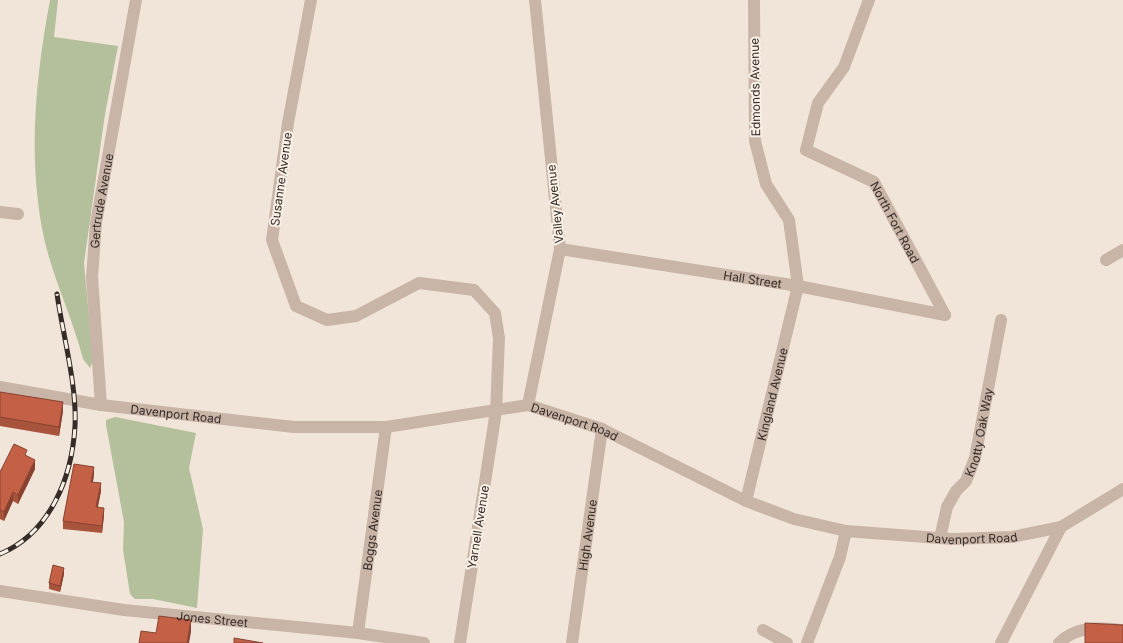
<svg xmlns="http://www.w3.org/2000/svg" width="1123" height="643" font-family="Inter,sans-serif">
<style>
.green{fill:#b4bf9b}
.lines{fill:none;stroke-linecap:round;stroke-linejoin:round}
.minor{stroke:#c8b5a7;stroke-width:12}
.rail-casing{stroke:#352b27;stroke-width:5}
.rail{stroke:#f9f0e6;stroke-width:3;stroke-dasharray:9;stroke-linecap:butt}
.wall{fill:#a8533c}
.shaded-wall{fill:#884331}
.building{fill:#c36046;stroke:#884331}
.labels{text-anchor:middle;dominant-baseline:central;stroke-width:4;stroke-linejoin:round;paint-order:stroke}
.street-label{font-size:12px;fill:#352b27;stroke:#f9f0e6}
</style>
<rect width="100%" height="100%" fill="#f1e5da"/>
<path class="green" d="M 50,0 L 58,0 L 54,37 L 118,46 L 105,114 L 84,263 L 93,360 L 90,368 L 83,359 C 72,315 50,273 42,228 C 28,152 36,75 50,0 Z
M 115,417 L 196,433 L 189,468 L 203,529 L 197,608 L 153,599 L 135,599 L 130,594 L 123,550 L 124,522 L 106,425 L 106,420 Z"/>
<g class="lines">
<g class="minor">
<path d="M 311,0 L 288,123 L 272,240 L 296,306 L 327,320 L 356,316 L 419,283 L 474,290 L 495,313 L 499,338 L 496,411 L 460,643"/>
<path id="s1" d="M 869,0 L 844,67 L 818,103 L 806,150 L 874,182 L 945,315"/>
<path d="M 0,212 L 18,214"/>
<path id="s2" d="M 560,249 L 798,286 L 945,315"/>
<path d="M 1106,260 L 1123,250"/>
<path id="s3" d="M 0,387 L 101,405 L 294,427 L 386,427 L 528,405 L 602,429 L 746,501 L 794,519 L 846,531 L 952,539 L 1012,537 L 1061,527 L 1123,489"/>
<path id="s4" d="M 101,405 L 92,277 L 96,223 L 136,0"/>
<path d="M 528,405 L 560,249 L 535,0"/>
<path id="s5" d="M 746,501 L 798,286 L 789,220 L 766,184 L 755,141 L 754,0"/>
<path id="s6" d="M 940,538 L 947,507 L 956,491 L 966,481 L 975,458 L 1001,320"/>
<path id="s7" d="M 0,591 L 124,610 L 358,633 L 424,643"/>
<path d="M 763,630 L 787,643"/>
<path id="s8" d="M 358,633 L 386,427"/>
<path id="s9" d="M 572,643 L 602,429"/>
<path d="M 807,643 L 840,557 L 846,531"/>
<path d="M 1001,643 L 1061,527"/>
<path d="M 1059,643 C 1077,625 1099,628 1123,630"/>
</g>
<defs>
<path id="rail" d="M 0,554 C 50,533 72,478 75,426 C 77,385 63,336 57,294"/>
</defs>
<use href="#rail" class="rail-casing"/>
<use href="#rail" class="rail"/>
</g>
<path class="wall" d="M 0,392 L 63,411 L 59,436 L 0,426 Z
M 27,456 L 35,469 L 18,504 L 13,501 L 4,521 L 0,519 L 0,472 Z
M 94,475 L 93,482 L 101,491 L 98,507 L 104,515 L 102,533 L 63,529 L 63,521 Z
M 64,574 L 60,592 L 49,589 L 49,583 Z"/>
<path class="shaded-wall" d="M 63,402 L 63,411 L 59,436 L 59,427 Z
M 35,460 L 35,469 L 18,504 L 18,495 Z
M 94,467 L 94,475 L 91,489 L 91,482 Z
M 101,483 L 101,491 L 96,514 L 96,507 Z
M 13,492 L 13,501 L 4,521 L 4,512 Z
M 104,508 L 104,515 L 102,533 L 102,526 Z
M 64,568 L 64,574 L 60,592 L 60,586 Z
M 191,620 L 191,632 L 189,643 L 187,643 Z"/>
<path class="building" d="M 0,392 L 63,402 L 59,427 L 0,417 Z
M 14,444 L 27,450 L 25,455 L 35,460 L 18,495 L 13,492 L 4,512 L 0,510 L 0,472 Z
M 74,464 L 94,467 L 91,482 L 101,483 L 96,507 L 104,508 L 102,526 L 63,521 Z
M 53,565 L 64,568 L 60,586 L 49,583 Z
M 159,616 L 191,620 L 187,643 L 139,643 L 141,631 L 156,633 Z
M 1085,623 L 1123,625 L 1123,643 L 1085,643 Z
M 234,638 L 263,643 L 234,643 Z"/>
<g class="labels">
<g class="street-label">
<text transform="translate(755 87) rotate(-91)">Edmonds Avenue</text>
<text transform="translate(281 179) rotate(-82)">Susanne Avenue</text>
<text stroke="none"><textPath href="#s4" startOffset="205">Gertrude Avenue</textPath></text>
<text transform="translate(555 204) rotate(-96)">Valley Avenue</text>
<text stroke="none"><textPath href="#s1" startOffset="285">North Fort Road</textPath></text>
<text stroke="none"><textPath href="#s2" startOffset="195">Hall Street</textPath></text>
<text stroke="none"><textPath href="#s5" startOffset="110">Kingland Avenue</textPath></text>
<text stroke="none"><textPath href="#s3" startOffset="178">Davenport Road</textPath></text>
<text stroke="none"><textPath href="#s3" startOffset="582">Davenport Road</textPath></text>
<text stroke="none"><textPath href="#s6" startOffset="115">Knotty Oak Way</textPath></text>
<text transform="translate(478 527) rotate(-81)">Yarnell Avenue</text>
<text stroke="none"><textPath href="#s8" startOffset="104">Boggs Avenue</textPath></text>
<text stroke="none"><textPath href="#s9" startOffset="109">High Avenue</textPath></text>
<text stroke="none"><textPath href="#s3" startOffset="1002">Davenport Road</textPath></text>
<text stroke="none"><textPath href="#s7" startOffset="214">Jones Street</textPath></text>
</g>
</g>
</svg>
